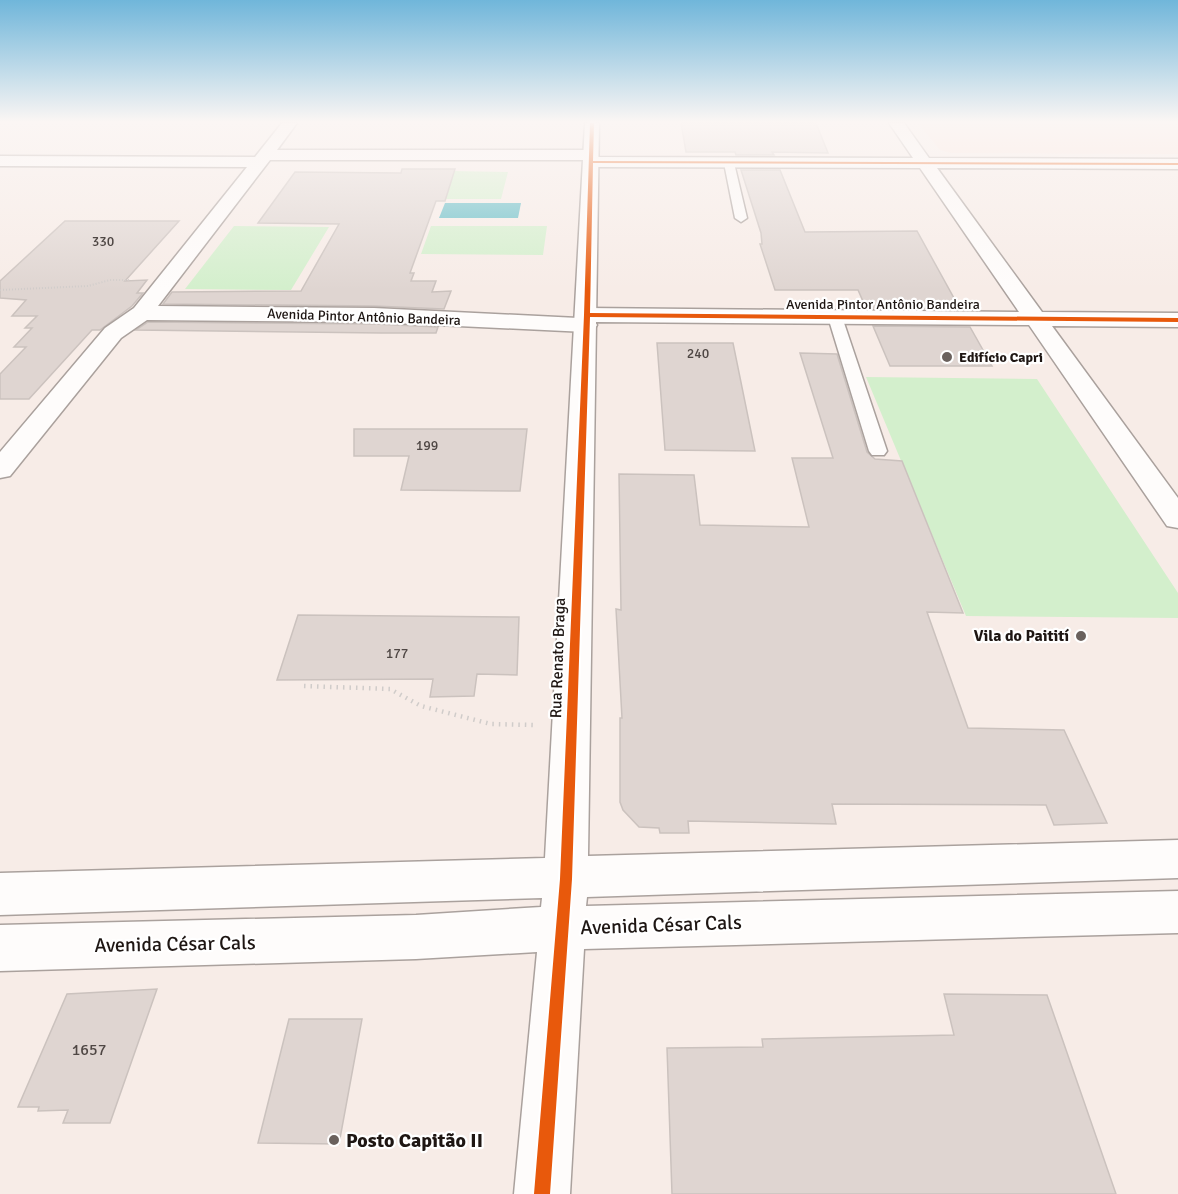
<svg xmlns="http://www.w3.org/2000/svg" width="1178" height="1194" font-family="Signika,sans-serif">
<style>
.built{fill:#fbe3da}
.green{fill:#d3efcc}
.water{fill:#5cbac4}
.building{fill:#dfd5d1;stroke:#cbc2be;stroke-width:1.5}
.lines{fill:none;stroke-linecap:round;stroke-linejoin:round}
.lane-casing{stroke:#aaa19d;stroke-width:3}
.street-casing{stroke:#aaa19d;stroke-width:3}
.primary-casing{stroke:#aaa19d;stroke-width:3}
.path-far1{stroke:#d0ccca;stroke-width:2;stroke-dasharray:1 2;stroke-linecap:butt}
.path{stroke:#d0ccca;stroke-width:4.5;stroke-dasharray:1.5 5;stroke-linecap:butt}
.lane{fill:#fefcfb;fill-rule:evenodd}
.street{fill:#fefcfb;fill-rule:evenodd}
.primary{fill:#fefcfb;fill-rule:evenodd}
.cycleway-casing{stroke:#fff;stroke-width:4}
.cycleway{fill:#e8590c;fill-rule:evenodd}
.poi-dot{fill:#6a615d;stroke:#fff;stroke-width:2}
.labels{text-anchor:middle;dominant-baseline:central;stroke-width:4.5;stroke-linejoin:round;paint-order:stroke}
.number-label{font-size:14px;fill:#4f4744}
.far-street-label{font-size:14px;fill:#1e1613;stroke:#fff}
.far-poi-label{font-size:14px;font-weight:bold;fill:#1e1613;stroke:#fff;text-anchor:start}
.poi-label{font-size:16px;font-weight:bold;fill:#1e1613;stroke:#fff;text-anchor:end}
.street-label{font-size:16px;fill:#1e1613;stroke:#fff}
.near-number-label{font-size:16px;fill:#4f4744}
.near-street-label{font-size:20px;fill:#1e1613;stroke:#fff}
.near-poi-label{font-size:20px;font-weight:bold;fill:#1e1613;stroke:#fff;text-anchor:start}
</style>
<rect width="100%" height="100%" fill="#f7ece7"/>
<path class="built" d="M 918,123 L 1172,123 L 1178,127 L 1178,154 L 951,153 L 940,150 Z"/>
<path class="green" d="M 451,171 L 508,172 L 501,199 L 441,199 Z
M 234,226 L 329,227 L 291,290 L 185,289 Z
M 431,226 L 547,226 L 543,255 L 421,254 Z
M 866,377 L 1037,379 L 1178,593 L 1178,618 L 966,616 Z"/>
<path class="water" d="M 445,203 L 521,203 L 518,218 L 439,218 Z"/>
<path class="building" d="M 681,123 L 816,123 L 828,153 L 772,152 L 774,155 L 736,155 L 735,152 L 686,152 Z
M 402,169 L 455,169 L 445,201 L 436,201 L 410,273 L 414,273 L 411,281 L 436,281 L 432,292 L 451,291 L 444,309 L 374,306 L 163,304 L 172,292 L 301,291 L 339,224 L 258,223 L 295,172 L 401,173 Z
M 741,170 L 780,170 L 805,232 L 917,231 L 960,309 L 866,308 L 858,290 L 775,290 L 760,244 L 762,244 L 761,233 Z
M 65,221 L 179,221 L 125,281 L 147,280 L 137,293 L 143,293 L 132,306 L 100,330 L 92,330 L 29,399 L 0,399 L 0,374 L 26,347 L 14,347 L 32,328 L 25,328 L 37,316 L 12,316 L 26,300 L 0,298 L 0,281 Z
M 148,322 L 374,324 L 438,327 L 436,333 L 382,333 L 136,330 Z
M 873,326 L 970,327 L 992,366 L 890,366 Z
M 657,343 L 733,343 L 755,451 L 665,450 Z
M 800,353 L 837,354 L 867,452 L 875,459 L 902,461 L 963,613 L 927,612 L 968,728 L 1064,730 L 1107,823 L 1054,825 L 1046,805 L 832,804 L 836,824 L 688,821 L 689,833 L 660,833 L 659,828 L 639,827 L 623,810 L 620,802 L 620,718 L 622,718 L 616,609 L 621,610 L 619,474 L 694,475 L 700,525 L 809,527 L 792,458 L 833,458 Z
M 354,429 L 527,429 L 520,491 L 401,490 L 409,456 L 354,456 Z
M 298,615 L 519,617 L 517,675 L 477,674 L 474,696 L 430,697 L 433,679 L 277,680 Z
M 157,989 L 110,1123 L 63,1123 L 68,1110 L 38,1111 L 39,1107 L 18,1107 L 67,994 Z
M 944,994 L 1047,995 L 1116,1194 L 672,1194 L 667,1048 L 763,1047 L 762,1039 L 954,1035 Z
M 289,1019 L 362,1019 L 339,1144 L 258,1143 Z"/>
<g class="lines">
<defs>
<path id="lane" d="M 729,160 L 734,163 L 747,218 L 741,222 L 735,218 L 724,163 Z
M 835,313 L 842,317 L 887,451 L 884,455 L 872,455 L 869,451 L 828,317 Z"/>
<path id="street" d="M 282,123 L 297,123 L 277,150 L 591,150 L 597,152 L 598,157 L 913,158 L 889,123 L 904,123 L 929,158 L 1178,159 L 1178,169 L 937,168 L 1042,312 L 1178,313 L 1178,327 L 1052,326 L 1178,498 L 1178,528 L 1167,526 L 1029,325 L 595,322 L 597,325 L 594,330 L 586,332 L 374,322 L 147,320 L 121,338 L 10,476 L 0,478 L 0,452 L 105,328 L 134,308 L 247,167 L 0,166 L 0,156 L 255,157 ZM 270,160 L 585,160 L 584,162 L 586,165 L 592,167 L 920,168 L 1019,312 L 587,308 L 579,310 L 576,315 L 578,318 L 374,308 L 158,306 Z"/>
<path id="primary" d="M 585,123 L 599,123 L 588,856 L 1178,840 L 1178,878 L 587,897 L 586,906 L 1178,891 L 1178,933 L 584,949 L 570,1194 L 514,1194 L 537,952 L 416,959 L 0,971 L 0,925 L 416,915 L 541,907 L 542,898 L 0,915 L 0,873 L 545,858 Z"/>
</defs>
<use href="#lane" class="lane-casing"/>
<use href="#street" class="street-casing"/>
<use href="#primary" class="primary-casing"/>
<path class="path-far1" d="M 0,290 L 88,286 L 110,280 L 131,280"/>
<path class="path" d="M 304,686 L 390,689 L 421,706 L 491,724 L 533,725"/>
<use href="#lane" class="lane"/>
<use href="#street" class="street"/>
<use href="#primary" class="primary"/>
<defs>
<path id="cycleway" d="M 590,123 L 594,123 L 593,161 L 1178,163 L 1178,165 L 593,163 L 590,313 L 1178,318 L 1178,322 L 590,317 L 572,879 L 550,1194 L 534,1194 L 560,879 L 584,315 Z"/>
</defs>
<use href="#cycleway" class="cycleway-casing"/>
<use href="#cycleway" class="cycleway"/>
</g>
<linearGradient id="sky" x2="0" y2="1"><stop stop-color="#70b6da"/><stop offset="0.42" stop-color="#fbf6f4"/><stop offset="1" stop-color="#fbf6f4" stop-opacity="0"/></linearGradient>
<rect width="1178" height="290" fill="url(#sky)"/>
<g class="poi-dot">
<circle cx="947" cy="357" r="6"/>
<circle cx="1081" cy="636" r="6"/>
<circle cx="334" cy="1140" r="6"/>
</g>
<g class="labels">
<g class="number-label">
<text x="103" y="241">330</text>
<text x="698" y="353">240</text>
<text x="427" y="445">199</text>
<text x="397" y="653">177</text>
</g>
<g class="far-street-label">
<text x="883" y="304">Avenida Pintor Antônio Bandeira</text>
<text transform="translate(364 317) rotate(2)">Avenida Pintor Antônio Bandeira</text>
</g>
<g class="far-poi-label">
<text x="959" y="357">Edifício Capri</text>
</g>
<g class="poi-label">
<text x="1069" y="636">Vila do Paitití</text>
</g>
<g class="street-label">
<text transform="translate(558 658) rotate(-88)">Rua Renato Braga</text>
</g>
<g class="near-number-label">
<text x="89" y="1050">1657</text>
</g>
<g class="near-street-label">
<text transform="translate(661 925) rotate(-2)">Avenida César Cals</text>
<text transform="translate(175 944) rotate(-1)">Avenida César Cals</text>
</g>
<g class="near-poi-label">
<text x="346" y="1140">Posto Capitão II</text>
</g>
</g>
</svg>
